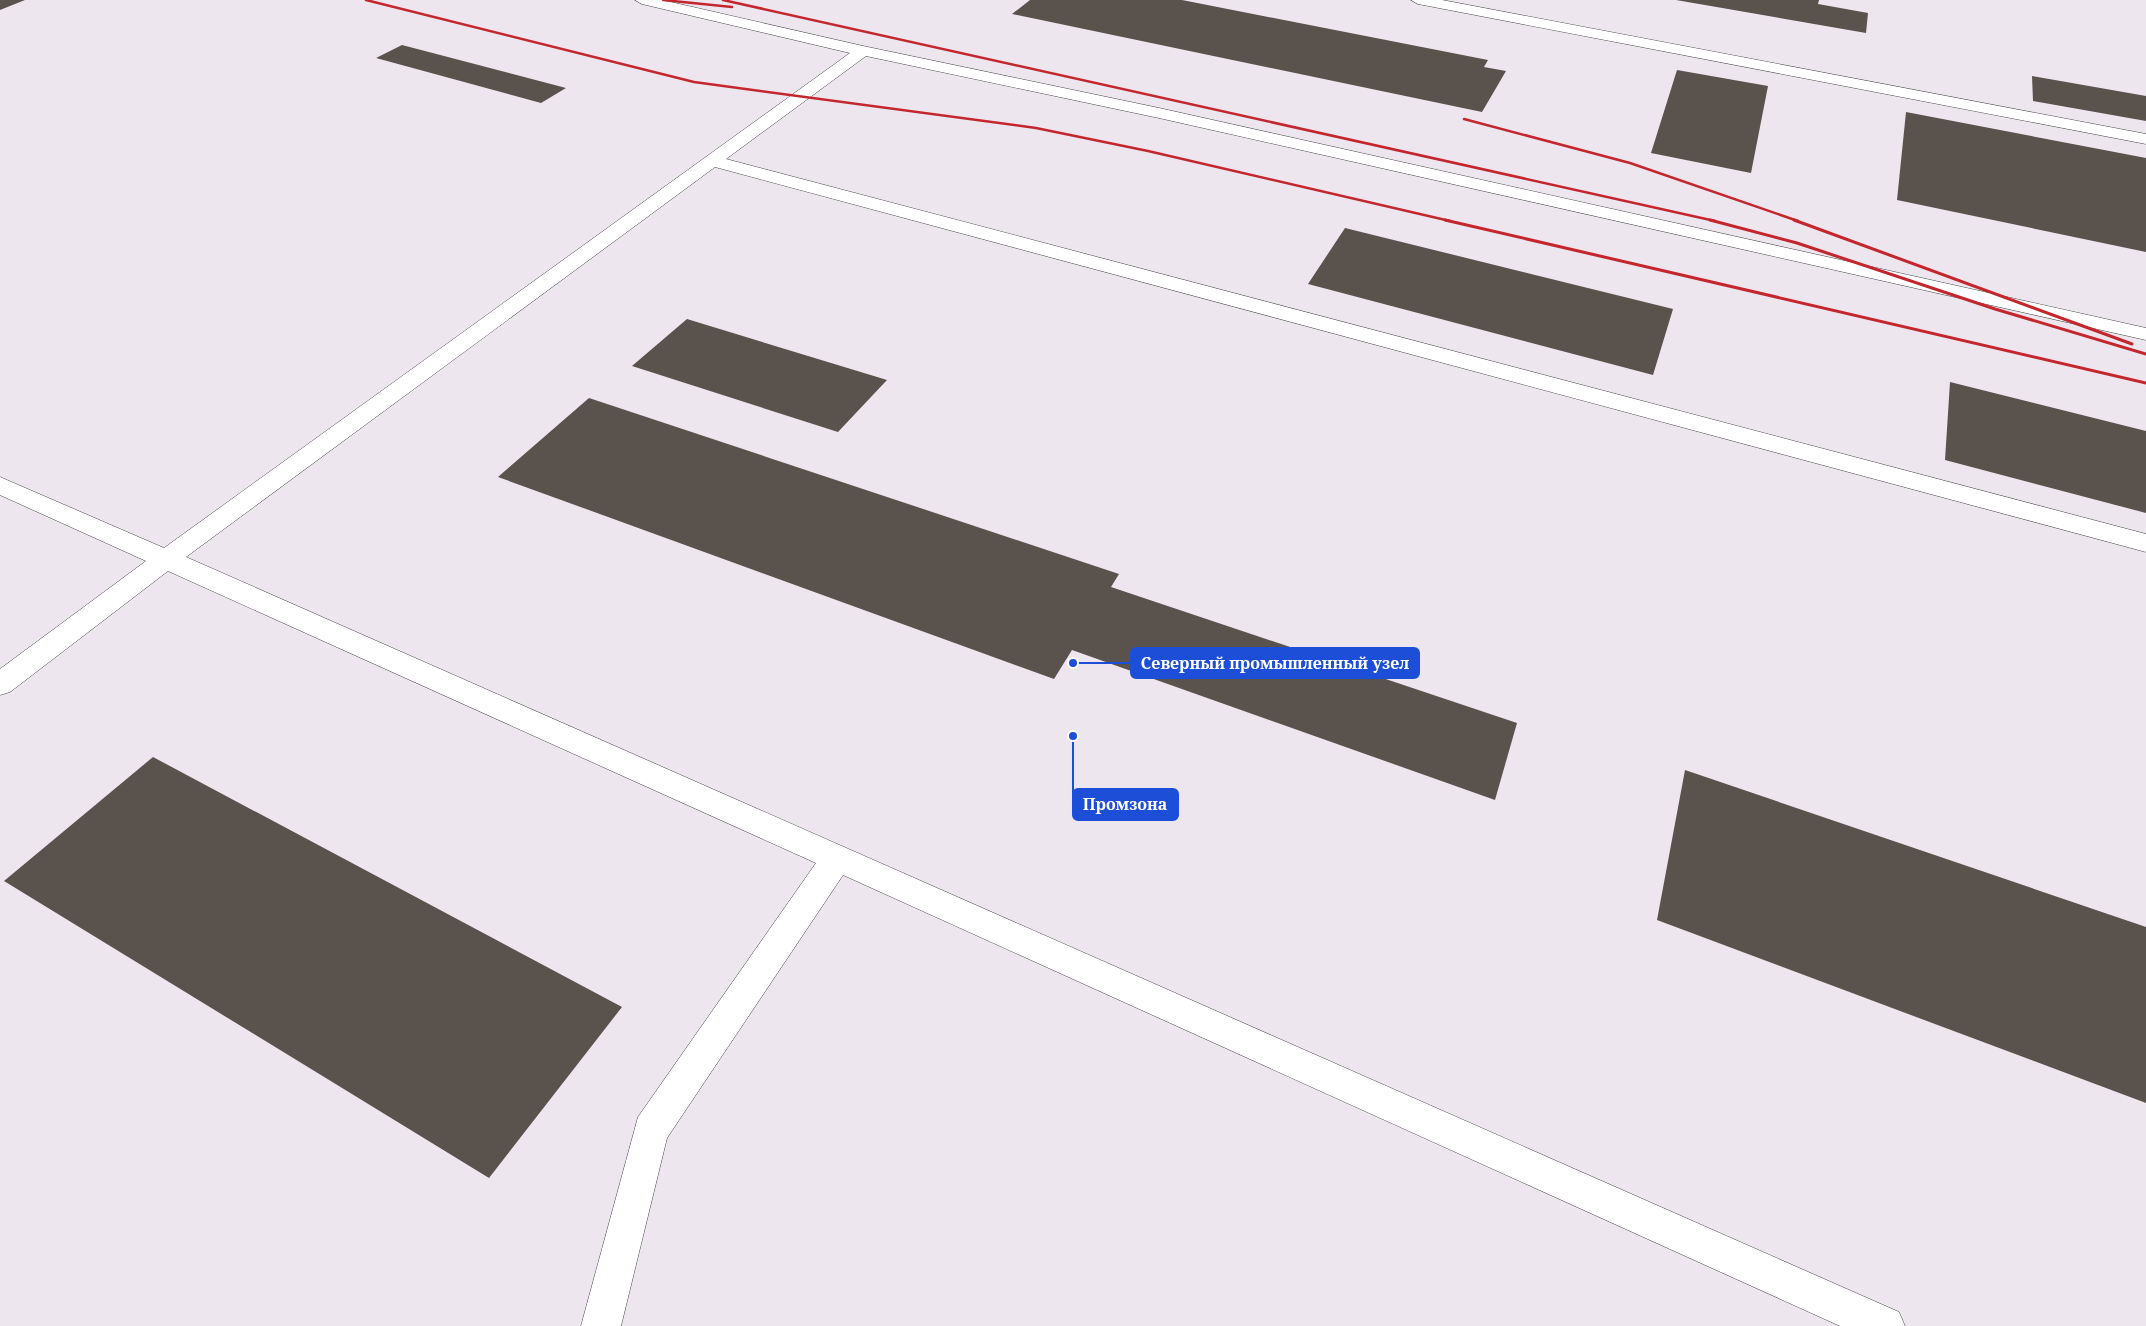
<svg xmlns="http://www.w3.org/2000/svg" width="2146" height="1326" font-family="'Noto Serif',serif">
<style>
.industrial{fill:#eee6ef}
.building{fill:#5a524d}
.lines{fill:none;stroke-linecap:round;stroke-linejoin:round}
.lane-casing{stroke:#444;stroke-width:1}
.lane{fill:#fff;fill-rule:evenodd}
.rail-far1{stroke:#c4262e;stroke-width:2.5}
.rail{stroke:#c4262e;stroke-width:3}
.leader{fill:none;stroke:#1d4ed8;stroke-width:2}
.callout-dot{fill:#1d4ed8;stroke:#fff;stroke-width:2}
.callout{fill:#1d4ed8;stroke:#1d4ed8;stroke-width:2}
.callout-label{font-size:16px;text-anchor:middle;font-weight:bold;fill:#fff}
</style>
<rect width="100%" height="100%" fill="#fffdf5"/>
<path class="industrial" d="M 0,0 L 2146,0 L 2146,1326 L 0,1326 Z"/>
<path class="building" d="M 0,0 L 25,0 L 0,10 Z
M 1030,0 L 1182,0 L 1488,60 L 1484,67 L 1506,71 L 1482,112 L 1012,14 Z
M 1676,0 L 1819,0 L 1818,4 L 1868,13 L 1866,33 Z
M 402,45 L 566,88 L 541,103 L 376,58 Z
M 1677,70 L 1768,86 L 1751,173 L 1651,153 Z
M 2032,76 L 2146,96 L 2146,121 L 2033,101 Z
M 1906,112 L 2146,158 L 2146,252 L 1897,200 Z
M 1345,228 L 1673,309 L 1653,375 L 1308,284 Z
M 687,319 L 887,380 L 838,432 L 632,366 Z
M 1950,382 L 2146,431 L 2146,513 L 1945,460 Z
M 589,398 L 1119,574 L 1111,587 L 1517,723 L 1495,800 L 1072,650 L 1054,679 L 498,477 Z
M 153,757 L 622,1007 L 489,1178 L 4,881 Z
M 1685,770 L 2146,927 L 2146,1103 L 1657,920 Z"/>
<g class="lines">
<defs>
<path id="lane" d="M 635,0 L 662,0 L 863,46 L 1159,108 L 2146,328 L 2146,340 L 1159,118 L 866,56 L 726,159 L 2146,534 L 2146,552 L 715,167 L 186,557 L 1899,1312 L 1905,1326 L 1840,1326 L 843,875 L 667,1138 L 621,1326 L 581,1326 L 638,1117 L 816,863 L 168,571 L 10,692 L 0,695 L 0,669 L 146,561 L 0,495 L 0,477 L 164,548 L 850,53 L 642,4 Z
M 1411,0 L 1442,0 L 2146,134 L 2146,144 L 1418,4 Z"/>
</defs>
<use href="#lane" class="lane-casing"/>
<use href="#lane" class="lane"/>
<path class="rail-far1" d="M 366,0 L 694,82 L 1036,128 L 1148,151 L 1450,221
M 663,0 L 732,7
M 723,0 L 1715,221
M 1464,119 L 1630,163 L 1798,221"/>
<path class="rail" d="M 1445,220 L 2146,383
M 1710,220 L 1797,243 L 1995,309 L 2146,354
M 1794,220 L 2132,344"/>
</g>
<path class="leader" d="M1073 663L1131 663M1073 736L1073 805"/>
<g class="callout-dot">
<circle cx="1073" cy="663" r="5"/>
<circle cx="1073" cy="736" r="5"/>
</g>
<g class="callout">
<rect x="1131" y="648" width="288" height="30" rx="5"/>
<rect x="1073" y="789" width="105" height="31" rx="5"/>
</g>
<g class="callout-label">
<text x="1275" y="669">Северный промышленный узел</text>
<text x="1125" y="810">Промзона</text>
</g>
</svg>
